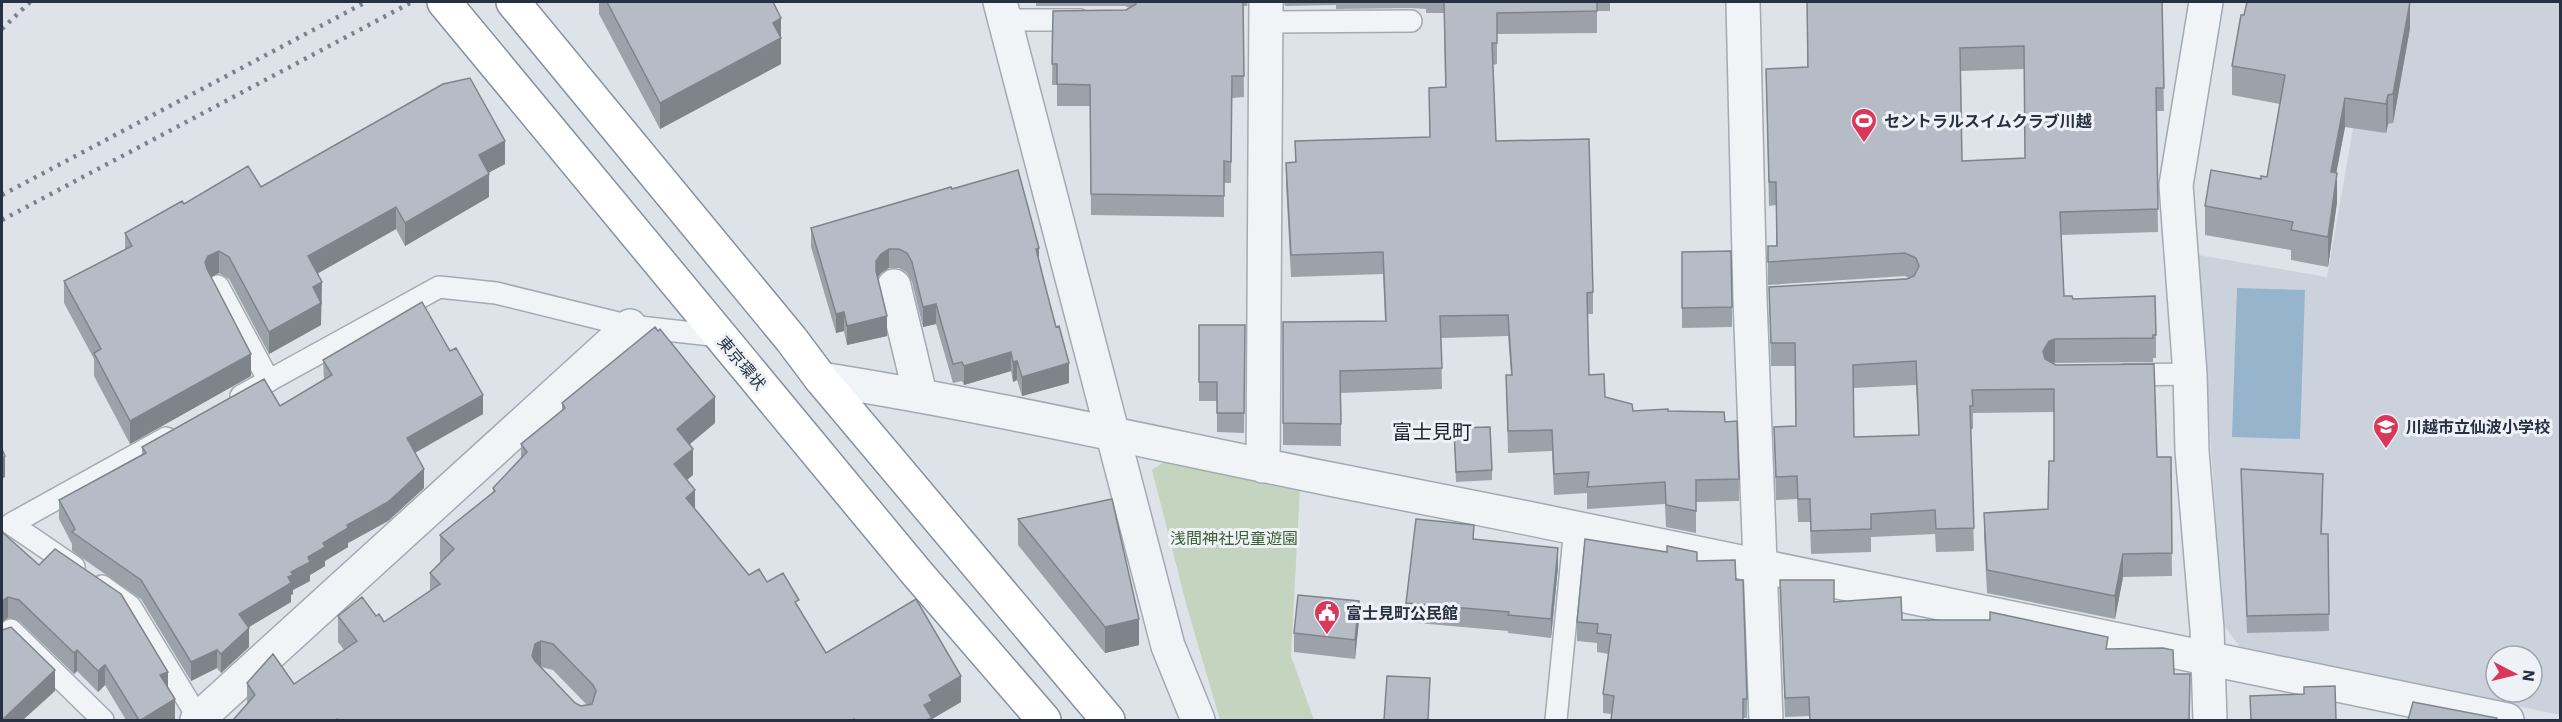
<svg xmlns="http://www.w3.org/2000/svg" width="2562" height="722" font-family="'IBM Plex Sans','Noto Sans JP',sans-serif">
<style>
.built{fill:#ccd2db;fill-rule:evenodd}
.green{fill:#c5d4be}
.water{fill:#96b4cc}
.lines{fill:none;stroke-linecap:round;stroke-linejoin:round}
.service-casing{stroke:#a3aab3;stroke-width:24}
.minor-casing{stroke:#a3aab3;stroke-width:36}
.tertiary-casing{stroke:#a3aab3;stroke-width:36}
.trunk-casing{stroke:#8491a1;stroke-width:36}
.service{stroke:#f1f4f7;stroke-width:21}
.minor{stroke:#f1f4f7;stroke-width:33}
.tertiary{stroke:#f1f4f7;stroke-width:33}
.trunk{stroke:#fff;stroke-width:33}
.rail{stroke:#768394;stroke-width:4.5;stroke-dasharray:3 6;stroke-linecap:butt}
.wall{fill:#9ca2aa;fill-rule:evenodd}
.shaded-wall{fill:#7f848b}
.building{fill:#b5bcc6;stroke:#7f848b;stroke-width:1.5;fill-rule:evenodd}
.labels{text-anchor:middle;dominant-baseline:central;stroke-width:6;stroke-linejoin:round;paint-order:stroke}
.poi-label{font-size:16px;font-weight:bold;fill:#263141;stroke:#eef2f6;text-anchor:start}
.street-label{font-size:16px;fill:#263141;stroke:#eef2f6}
.park-label{font-size:16px;fill:#3d5e32;stroke:#eef2f6}
.quarter-label{font-size:20px;fill:#182232;stroke:#eef2f6}
</style>
<rect width="100%" height="100%" fill="#dee3e9"/>
<path class="built" d="M 2375,2 L 2560,2 L 2560,715 L 2240,647 L 2223,624 L 2198,255 L 2327,277 ZM 2496,656 L 2532,656 L 2532,692 L 2496,692 Z"/>
<path class="green" d="M 1167,460 L 1300,487 L 1291,656 L 1314,720 L 1220,720 L 1187,607 L 1152,470 Z"/>
<path class="water" d="M 2237,288 L 2305,290 L 2300,439 L 2232,437 Z"/>
<g class="lines">
<defs>
<path id="service" d="M 1005,20 L 1080,20
M 1266,22 L 1411,21
M 218,286 L 269,381
M 2125,375 L 2190,374
M 241,396 L 439,287 L 496,293 L 630,326 L 720,336
M 74,567 L 11,524 L 166,438
M 102,586 L 130,606 L 199,719
M 2,639 L 11,630 L 103,720
M 1556,720 L 1575,527"/>
<path id="minor" d="M 1743,2 L 1750,299 L 1766,720
M 2206,2 L 2176,185 L 2190,374 L 2192,451 L 2207,629 L 2210,720
M 894,286 L 920,394
M 821,379 C 992,406 1161,445 1330,479 C 1723,556 2115,638 2507,720
M 1263,466 L 1266,2
M 197,720 L 630,326"/>
<path id="tertiary" d="M 1000,2 L 1168,646 L 1198,720"/>
<path id="trunk" d="M 444,2 L 916,572 L 1044,720
M 513,2 L 791,339 L 821,379 L 1108,720"/>
</defs>
<use href="#service" class="service-casing"/>
<use href="#minor" class="minor-casing"/>
<use href="#tertiary" class="tertiary-casing"/>
<use href="#trunk" class="trunk-casing"/>
<use href="#service" class="service"/>
<use href="#minor" class="minor"/>
<use href="#tertiary" class="tertiary"/>
<use href="#trunk" class="trunk"/>
<path class="rail" d="M 2,29 L 30,2
M 2,195 L 366,2
M 2,220 L 412,2"/>
</g>
<path class="wall" d="M 599,2 L 773,2 L 781,18 L 781,64 L 660,129 L 599,14 Z
M 1036,2 L 1248,2 L 1247,6 L 1243,6 L 1244,97 L 1232,98 L 1231,183 L 1224,183 L 1224,217 L 1091,215 L 1090,106 L 1057,106 L 1057,85 L 1052,85 L 1053,11 L 1126,10 L 1130,8 L 1125,6 L 1036,6 Z
M 1284,2 L 1610,2 L 1610,11 L 1597,11 L 1597,33 L 1497,34 L 1497,64 L 1493,65 L 1496,141 L 1593,292 L 1593,314 L 1587,314 L 1589,375 L 1605,397 L 1633,411 L 1668,411 L 1725,422 L 1739,479 L 1739,501 L 1696,502 L 1696,533 L 1666,527 L 1665,504 L 1587,509 L 1587,493 L 1554,495 L 1552,451 L 1508,453 L 1506,375 L 1511,375 L 1508,336 L 1441,338 L 1442,389 L 1341,393 L 1341,446 L 1283,445 L 1283,322 L 1385,321 L 1383,274 L 1291,277 L 1286,185 L 1286,163 L 1295,163 L 1295,141 L 1430,137 L 1429,88 L 1445,87 L 1444,13 L 1426,13 L 1426,9 L 1411,8 L 1336,9 L 1336,5 L 1285,6 Z
M 1807,2 L 2184,2 L 2183,3 L 2162,3 L 2164,111 L 2156,111 L 2158,232 L 2061,235 L 2064,296 L 2073,299 L 2156,335 L 2156,358 L 2153,358 L 2153,362 L 2053,363 L 2157,457 L 2171,457 L 2172,576 L 2123,577 L 2115,619 L 1987,593 L 1984,536 L 1984,513 L 2048,509 L 2054,461 L 2054,412 L 1973,413 L 1973,429 L 1971,429 L 1974,551 L 1936,552 L 1935,534 L 1871,537 L 1871,552 L 1811,554 L 1810,522 L 1798,522 L 1797,499 L 1776,500 L 1774,427 L 1796,426 L 1795,366 L 1771,366 L 1769,287 L 1909,278 L 1905,276 L 1768,285 L 1768,246 L 1776,246 L 1776,205 L 1769,206 L 1766,69 L 1807,67 ZM 2024,69 L 2025,158 L 1962,161 L 1960,71 ZM 1916,385 L 1919,435 L 1854,437 L 1853,388 Z
M 2247,2 L 2560,2 L 2410,3 L 2410,28 L 2393,123 L 2388,124 L 2386,133 L 2345,127 L 2336,173 L 2337,202 L 2328,267 L 2291,260 L 2291,250 L 2205,235 L 2205,206 L 2261,179 L 2267,177 L 2280,104 L 2232,95 L 2232,66 L 2244,15 Z
M 505,164 L 488,173 L 489,197 L 405,246 L 396,229 L 318,273 L 322,304 L 321,305 L 321,325 L 269,354 L 229,279 L 219,273 L 211,277 L 251,376 L 130,444 L 94,376 L 94,359 L 64,303 L 64,281 L 125,249 L 125,233 L 184,204 Z
M 952,189 L 1039,263 L 1069,383 L 1022,396 L 1017,380 L 1013,382 L 1011,371 L 964,385 L 962,381 L 953,383 L 936,324 L 923,327 L 912,282 L 907,273 L 899,268 L 889,268 L 881,273 L 877,278 L 887,336 L 847,345 L 844,331 L 836,333 L 811,247 L 811,228 Z
M 1682,252 L 1732,307 L 1732,327 L 1682,328 Z
M 1199,325 L 1245,325 L 1244,433 L 1217,432 L 1217,401 L 1199,401 Z
M 323,360 L 483,414 L 415,453 L 424,488 L 388,521 L 348,543 L 348,547 L 325,561 L 325,566 L 310,575 L 310,581 L 293,590 L 293,594 L 291,595 L 291,602 L 249,627 L 249,647 L 221,673 L 217,668 L 191,681 L 141,599 L 72,551 L 72,544 L 59,519 L 59,500 L 142,454 L 142,447 L 280,406 L 324,380 Z
M 562,403 L 715,423 L 689,444 L 693,475 L 687,480 L 695,509 L 749,575 L 767,582 L 799,608 L 826,653 L 961,702 L 932,719 L 932,720 L 233,720 L 247,705 L 247,683 L 294,684 L 344,650 L 338,642 L 338,616 L 376,616 L 384,622 L 430,591 L 430,573 L 441,562 L 440,561 L 440,535 L 493,492 L 493,488 L 521,459 L 521,444 L 562,411 ZM 540,667 L 541,667 L 553,670 L 587,705 L 581,706 L 575,703 Z
M 1454,438 L 1492,470 L 1492,480 L 1456,482 Z
M 2241,469 L 2323,491 L 2322,534 L 2328,534 L 2329,631 L 2247,633 Z
M 1018,519 L 1139,645 L 1105,653 L 1018,545 Z
M 2,532 L 168,688 L 175,720 L 126,720 L 105,685 L 98,692 L 77,671 L 74,674 L 19,621 L 8,618 L 2,622 Z
M 1474,539 L 1558,567 L 1551,638 L 1508,633 L 1508,631 L 1406,622 L 1406,603 Z
M 1697,561 L 1736,580 L 1747,699 L 1747,718 L 1611,714 L 1603,713 L 1603,694 L 1609,654 L 1597,652 L 1597,643 L 1577,641 L 1577,622 Z
M 1780,580 L 1834,602 L 1902,620 L 2108,649 L 2174,674 L 2190,720 L 1809,720 L 1809,716 L 1785,717 Z
M 1359,620 L 1355,659 L 1294,652 L 1294,633 Z"/>
<path class="shaded-wall" d="M 2410,2 L 2410,28 L 2393,123 L 2393,94 Z
M 781,18 L 781,64 L 660,129 L 660,103 L 773,23 Z
M 2388,95 L 2388,124 L 2386,133 L 2386,104 Z
M 2345,98 L 2345,127 L 2331,201 L 2331,172 Z
M 505,141 L 505,164 L 479,178 L 479,155 Z
M 2337,173 L 2337,202 L 2328,267 L 2328,237 Z
M 489,174 L 489,197 L 405,246 L 405,223 Z
M 396,207 L 396,229 L 308,279 L 308,256 Z
M 1039,248 L 1039,268 L 1036,249 Z
M 889,249 L 889,268 L 881,273 L 876,280 L 876,261 L 881,254 Z
M 219,251 L 219,273 L 208,279 L 205,262 L 208,256 Z
M 322,282 L 321,325 L 269,354 L 269,332 L 313,287 Z
M 936,304 L 936,324 L 923,327 L 923,307 Z
M 844,312 L 844,331 L 836,333 L 836,314 Z
M 887,316 L 887,336 L 847,345 L 847,326 Z
M 2055,339 L 2055,362 L 2049,364 L 2043,375 L 2043,351 L 2049,341 Z
M 1011,352 L 1011,371 L 964,385 L 964,366 Z
M 251,354 L 251,376 L 130,444 L 130,421 Z
M 1017,361 L 1017,380 L 1013,382 L 1013,362 Z
M 1069,363 L 1069,383 L 1022,396 L 1022,377 Z
M 483,395 L 483,414 L 407,457 L 407,438 Z
M 715,397 L 715,423 L 677,455 L 677,429 Z
M 693,449 L 693,475 L 674,490 L 674,464 Z
M 5,456 L 5,477 L 2,479 L 2,458 Z
M 424,469 L 424,488 L 388,521 L 348,543 L 348,547 L 325,561 L 325,566 L 310,575 L 310,581 L 293,590 L 293,594 L 291,595 L 291,602 L 239,633 L 239,614 L 288,577 L 291,572 L 323,543 Z
M 695,490 L 695,516 L 686,498 Z
M 1558,548 L 1558,567 L 1551,638 L 1551,619 Z
M 2123,554 L 2123,577 L 2115,619 L 2115,596 Z
M 8,597 L 8,618 L 2,622 L 2,601 Z
M 1359,601 L 1359,620 L 1355,659 L 1355,640 Z
M 1139,619 L 1139,645 L 1105,653 L 1105,627 Z
M 249,628 L 249,647 L 221,673 L 221,654 Z
M 541,641 L 541,667 L 535,670 L 532,656 L 535,644 Z
M 77,650 L 77,671 L 74,674 L 74,653 Z
M 217,650 L 217,668 L 191,681 L 191,662 Z
M 105,665 L 105,685 L 98,692 L 98,671 Z
M 55,670 L 55,691 L 23,720 L 2,720 Z
M 168,672 L 168,693 L 160,675 Z
M 961,676 L 961,702 L 932,719 L 932,720 L 924,720 L 924,705 L 929,695 Z
M 175,699 L 175,720 L 141,720 Z"/>
<path class="building" d="M 607,2 L 773,2 L 781,18 L 773,23 L 781,38 L 660,103 Z
M 1136,2 L 1243,2 L 1244,76 L 1232,76 L 1231,162 L 1224,161 L 1224,196 L 1091,194 L 1090,85 L 1057,84 L 1057,64 L 1052,64 L 1053,11 L 1126,10 L 1136,4 Z
M 1444,2 L 1597,2 L 1597,11 L 1497,13 L 1497,43 L 1492,43 L 1496,141 L 1589,139 L 1593,292 L 1587,293 L 1589,375 L 1604,374 L 1605,397 L 1632,404 L 1633,411 L 1668,409 L 1668,411 L 1724,412 L 1725,422 L 1737,421 L 1739,479 L 1696,480 L 1696,511 L 1666,505 L 1665,482 L 1587,487 L 1589,472 L 1554,474 L 1552,430 L 1508,431 L 1506,375 L 1512,375 L 1508,315 L 1440,316 L 1442,368 L 1340,371 L 1341,424 L 1283,423 L 1283,322 L 1386,321 L 1383,252 L 1291,255 L 1286,163 L 1296,162 L 1295,141 L 1430,137 L 1429,88 L 1446,87 Z
M 1807,2 L 2162,2 L 2164,88 L 2156,88 L 2158,209 L 2060,212 L 2064,296 L 2072,296 L 2073,299 L 2155,296 L 2156,335 L 2153,335 L 2153,338 L 2055,339 L 2049,341 L 2043,351 L 2045,359 L 2056,365 L 2154,364 L 2157,457 L 2171,457 L 2172,553 L 2123,554 L 2115,596 L 1987,570 L 1984,513 L 2048,509 L 2049,461 L 2054,461 L 2054,389 L 1972,390 L 1973,406 L 1970,406 L 1974,528 L 1936,529 L 1935,510 L 1871,514 L 1871,529 L 1811,531 L 1810,499 L 1798,499 L 1797,476 L 1776,477 L 1774,427 L 1796,426 L 1795,343 L 1771,343 L 1769,287 L 1907,279 L 1914,276 L 1919,266 L 1916,258 L 1905,253 L 1768,262 L 1768,246 L 1777,246 L 1776,182 L 1769,182 L 1766,69 L 1808,67 ZM 2024,46 L 2025,158 L 1962,161 L 1960,48 ZM 1916,361 L 1919,435 L 1854,437 L 1853,365 Z
M 2247,2 L 2410,2 L 2393,94 L 2388,95 L 2386,104 L 2345,98 L 2331,172 L 2337,173 L 2328,237 L 2291,230 L 2293,222 L 2205,206 L 2211,170 L 2261,179 L 2261,176 L 2267,177 L 2285,75 L 2232,66 L 2241,15 L 2244,15 Z
M 470,78 L 505,141 L 479,155 L 489,174 L 405,223 L 396,207 L 308,256 L 322,282 L 313,287 L 321,303 L 269,332 L 229,257 L 219,251 L 208,256 L 205,262 L 207,269 L 251,354 L 130,421 L 94,353 L 101,349 L 64,281 L 132,246 L 125,233 L 182,201 L 184,204 L 248,166 L 261,187 L 443,84 Z
M 1018,170 L 1039,248 L 1036,249 L 1046,289 L 1056,327 L 1059,326 L 1069,363 L 1022,377 L 1017,361 L 1013,362 L 1011,352 L 964,366 L 962,362 L 953,364 L 936,304 L 923,307 L 912,262 L 907,253 L 899,249 L 889,249 L 881,254 L 876,261 L 876,271 L 887,316 L 847,326 L 844,312 L 836,314 L 811,228 L 951,187 L 952,189 Z
M 1731,251 L 1732,307 L 1682,308 L 1682,252 Z
M 422,302 L 450,351 L 456,348 L 483,395 L 407,438 L 424,469 L 388,502 L 347,525 L 348,528 L 323,543 L 325,547 L 308,557 L 310,562 L 291,572 L 293,575 L 288,577 L 291,583 L 239,614 L 249,628 L 221,654 L 217,650 L 191,662 L 141,580 L 72,532 L 75,529 L 59,500 L 146,453 L 142,447 L 264,379 L 280,406 L 332,375 L 323,360 Z
M 1199,325 L 1245,325 L 1244,413 L 1217,413 L 1217,382 L 1199,382 Z
M 655,327 L 658,331 L 660,329 L 715,397 L 677,429 L 693,449 L 674,464 L 695,490 L 686,498 L 749,575 L 759,569 L 767,582 L 783,573 L 799,600 L 795,602 L 826,653 L 916,599 L 961,676 L 929,695 L 932,701 L 924,705 L 932,718 L 926,720 L 854,720 L 854,719 L 852,720 L 338,720 L 337,719 L 336,720 L 233,720 L 255,695 L 247,683 L 273,654 L 294,684 L 357,641 L 338,616 L 362,597 L 376,616 L 379,614 L 384,622 L 440,584 L 430,573 L 454,549 L 440,535 L 495,491 L 493,488 L 527,452 L 521,444 L 565,408 L 562,403 ZM 541,641 L 553,644 L 593,685 L 596,691 L 592,704 L 581,706 L 575,703 L 535,661 L 532,656 L 535,644 Z
M 1490,427 L 1492,470 L 1456,472 L 1454,428 Z
M 2,449 L 5,456 L 2,458 Z
M 2241,469 L 2323,474 L 2321,534 L 2328,534 L 2329,614 L 2247,616 Z
M 1112,499 L 1139,619 L 1105,627 L 1018,519 Z
M 1416,519 L 1474,525 L 1473,539 L 1558,548 L 1551,619 L 1508,615 L 1509,612 L 1406,603 Z
M 2,532 L 39,565 L 55,549 L 121,594 L 168,672 L 160,675 L 175,699 L 141,720 L 139,720 L 105,665 L 98,671 L 77,650 L 74,653 L 19,600 L 8,597 L 2,601 Z
M 1585,539 L 1667,552 L 1667,546 L 1697,552 L 1697,561 L 1735,560 L 1736,580 L 1743,580 L 1747,699 L 1743,699 L 1743,720 L 1611,720 L 1614,696 L 1603,694 L 1611,635 L 1597,633 L 1598,624 L 1577,622 Z
M 1780,580 L 1834,580 L 1834,602 L 1901,597 L 1902,620 L 1990,620 L 1990,612 L 2108,637 L 2106,649 L 2163,648 L 2173,650 L 2174,674 L 2190,674 L 2189,720 L 1810,720 L 1809,697 L 1785,698 Z
M 1298,595 L 1359,601 L 1355,640 L 1294,633 Z
M 11,627 L 55,670 L 2,720 L 2,630 Z
M 1387,676 L 1430,678 L 1428,720 L 1384,720 Z
M 2335,686 L 2336,720 L 2251,720 L 2250,696 L 2304,694 L 2304,687 Z
M 2413,702 L 2497,718 L 2497,720 L 2408,720 Z"/>
<defs>
<symbol id="stadium-pin" viewBox="-11 -11 22 30"><path d="M0 17L-7.5 6A9.5 9.5 0 1 1 7.5 6Z" fill="#d9385a" stroke="#eef2f6"/><path d="M0-5a6.5 5 0 1 0 0 10a6.5 5 0 1 0 0-10ZM-3.5-1.8h7v3.6h-7Z" fill="#fff"/></symbol>
<symbol id="school-pin" viewBox="-11 -11 22 30"><path d="M0 17L-7.5 6A9.5 9.5 0 1 1 7.5 6Z" fill="#d9385a" stroke="#eef2f6"/><path d="M0-5L7-2L0 1L-7-2ZM-4 1L0 2.5L4 1V4Q0 6-4 4Z" fill="#fff"/></symbol>
<symbol id="civic-pin" viewBox="-11 -11 22 30"><path d="M0 17L-7.5 6A9.5 9.5 0 1 1 7.5 6Z" fill="#d9385a" stroke="#eef2f6"/><path d="M-.6-6.5H3V-4.5H.6V-3L4-1V1h2V6H-6V1h2V-1L-.6-3ZM-1.2 2.5V6h2.4V2.5Z" fill="#fff"/></symbol>
</defs>
<g fill-rule="evenodd">
<use href="#stadium-pin" x="1849" y="106" width="30" height="40"/>
<use href="#school-pin" x="2371" y="412" width="30" height="40"/>
<use href="#civic-pin" x="1312" y="598" width="30" height="40"/>
</g>
<g class="labels">
<g class="poi-label">
<text x="1884" y="121">セントラルスイムクラブ川越</text>
<text x="2406" y="427">川越市立仙波小学校</text>
<text x="1346" y="613">富士見町公民館</text>
</g>
<g class="street-label">
<text transform="translate(742 363) rotate(50)">東京環状</text>
</g>
<g class="park-label">
<text x="1234" y="538">浅間神社児童遊園</text>
</g>
<g class="quarter-label">
<text x="1432" y="431">富士見町</text>
</g>
</g>
<rect width="2562" height="722" fill="none" stroke="#263141" stroke-width="6"/>
<g transform="translate(2514 674) rotate(97)"><circle r="28" fill="#eef2f6" stroke="#9ea5ae" stroke-width="1.5"/>
<path d="M0-4.5L10 22L0 15L-10 22Z" fill="#d9385a"/>
<text y="-9" font-size="16" font-weight="bold" text-anchor="middle" fill="#263141">N</text>
</g>
</svg>
